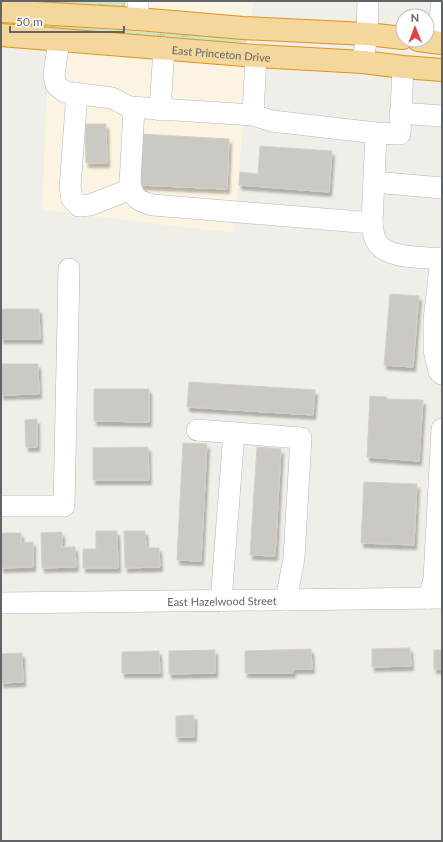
<svg xmlns="http://www.w3.org/2000/svg" width="443" height="842" font-family="Lato,sans-serif">
<style>
.commercial{fill:#fbf4e3}
.grass{fill:url(#grass-tufts)}
.building{fill:#ccc9c5;stroke:#d4cfc7;filter:url(#shadow)}
.lines{fill:none;stroke-linecap:round;stroke-linejoin:round}
.minor-casing{stroke:#b3b6b9;stroke-width:22}
.highway-casing{stroke:#e29317;stroke-width:24}
.minor{stroke:#fff;stroke-width:21}
.highway{stroke:#f3d79d;stroke-width:22}
.labels{text-anchor:middle;dominant-baseline:central;stroke-width:4;stroke-linejoin:round;paint-order:stroke}
.street-label{font-size:11px;fill:#606467;stroke:#fff}
</style>
<defs>
<pattern id="grass-tufts" width="24" height="20" patternUnits="userSpaceOnUse"><rect width="24" height="20" fill="#cae5c8"/><path d="M3 7l-1-3M5 7V3M7 7l1-3M15 17l-1-3M17 17v-4M19 17l1-3" fill="none" stroke="#a7bda6"/></pattern>
<filter id="shadow"><feDropShadow dx="2.5" dy="4.5" stdDeviation="1" flood-color="#0004"/></filter>
</defs>
<rect width="100%" height="100%" fill="#f0eee9"/>
<path class="commercial" d="M 51,1 L 253,1 L 234,233 L 42,210 Z"/>
<path class="grass" d="M 14,1 L 126,2 L 124,8 Z
M 1,22 L 248,39 L 247,42 L 224,44 L 1,32 Z"/>
<path class="building" d="M 85,124 L 106,124 L 107,163 L 86,163 Z
M 141,134 L 229,139 L 227,189 L 139,185 Z
M 260,146 L 332,151 L 329,192 L 239,185 L 240,172 L 258,174 Z
M 390,294 L 419,296 L 413,367 L 384,365 Z
M 1,309 L 39,309 L 40,339 L 1,339 Z
M 1,364 L 38,364 L 39,394 L 1,395 Z
M 189,382 L 315,390 L 313,415 L 187,407 Z
M 94,389 L 149,389 L 149,422 L 94,421 Z
M 370,396 L 387,397 L 387,399 L 423,400 L 419,461 L 367,457 Z
M 37,419 L 37,447 L 26,447 L 25,420 Z
M 183,443 L 207,444 L 201,561 L 177,560 Z
M 148,447 L 149,480 L 93,480 L 93,448 Z
M 257,447 L 281,449 L 275,556 L 250,555 Z
M 364,482 L 417,484 L 414,545 L 361,543 Z
M 96,531 L 117,531 L 118,568 L 83,568 L 83,549 L 96,549 Z
M 124,531 L 145,531 L 146,548 L 159,548 L 160,567 L 125,568 Z
M 62,532 L 62,547 L 75,547 L 76,567 L 42,568 L 41,533 Z
M 1,533 L 21,533 L 21,543 L 33,542 L 33,567 L 1,568 Z
M 410,648 L 411,666 L 372,667 L 372,649 Z
M 311,649 L 312,669 L 293,669 L 293,673 L 245,673 L 245,651 Z
M 215,650 L 215,673 L 169,674 L 169,651 Z
M 434,650 L 442,650 L 442,669 L 434,669 Z
M 159,651 L 160,673 L 122,673 L 122,652 Z
M 22,653 L 23,682 L 1,683 L 1,654 Z
M 194,715 L 194,737 L 176,737 L 176,716 Z"/>
<g class="lines">
<defs>
<g id="minor">
<path d="M 138,19 L 138,1"/>
<path d="M 59,40 L 54,75 L 56,85 L 65,92 L 112,98 L 129,107 L 253,115 L 272,121 L 376,133 L 400,134 L 403,67"/>
<path d="M 439,42 L 441,7 L 442,7"/>
<path d="M 363,62 L 367,34 L 368,1"/>
<path d="M 77,93 L 70,188 L 72,199 L 79,206 L 90,205 L 131,189"/>
<path d="M 134,108 L 130,184 C 134,199 138,201 153,205 L 372,223 L 376,133"/>
<path d="M 160,110 L 164,48"/>
<path d="M 400,113 L 442,116"/>
<path d="M 253,115 L 256,56"/>
<path d="M 374,182 L 442,188"/>
<path d="M 372,223 C 373,230 373,238 378,244 C 390,259 424,257 442,259"/>
<path d="M 441,259 L 434,320 L 434,350 L 439,371 L 442,374"/>
<path d="M 197,430 L 301,438 L 294,558 L 286,600"/>
<path d="M 1,506 L 64,506 L 69,269"/>
<path d="M 429,598 L 434,579 L 442,429"/>
<path d="M 221,601 L 234,433"/>
<path id="s1" d="M 1,603 L 442,598"/>
</g>
<g id="highway">
<path d="M 1,11 L 138,19 L 243,28 L 367,34 L 403,38"/>
<path id="s2" d="M 1,35 L 256,56 L 363,62 L 403,67 L 442,70"/>
<path d="M 418,40 L 442,43"/>
</g>
</defs>
<use href="#minor" class="minor-casing"/>
<use href="#highway" class="highway-casing"/>
<use href="#minor" class="minor"/>
<use href="#highway" class="highway"/>
</g>
<g class="labels">
<g class="street-label">
<text stroke="none"><textPath href="#s2" startOffset="221">East Princeton Drive</textPath></text>
<text stroke="none"><textPath href="#s1" startOffset="221">East Hazelwood Street</textPath></text>
</g>
</g>
<rect width="443" height="842" fill="none" stroke="#606467" stroke-width="4"/>
<g transform="translate(415 28) rotate(359)"><circle r="19" fill="#ffffff" stroke="#bfc1c2"/>
<path d="M0-3L7 15L0 10L-7 15Z" fill="#d94645"/>
<text y="-6" font-size="11" font-weight="bold" text-anchor="middle" fill="#606467">N</text>
</g>
<path d="M10 26v6h114v-6" fill="none" stroke="#606467" stroke-width="2"/>
<text x="16" y="26" font-size="12" fill="#606467" stroke="#ffffff" stroke-width="3" paint-order="stroke">50 m</text>
</svg>
